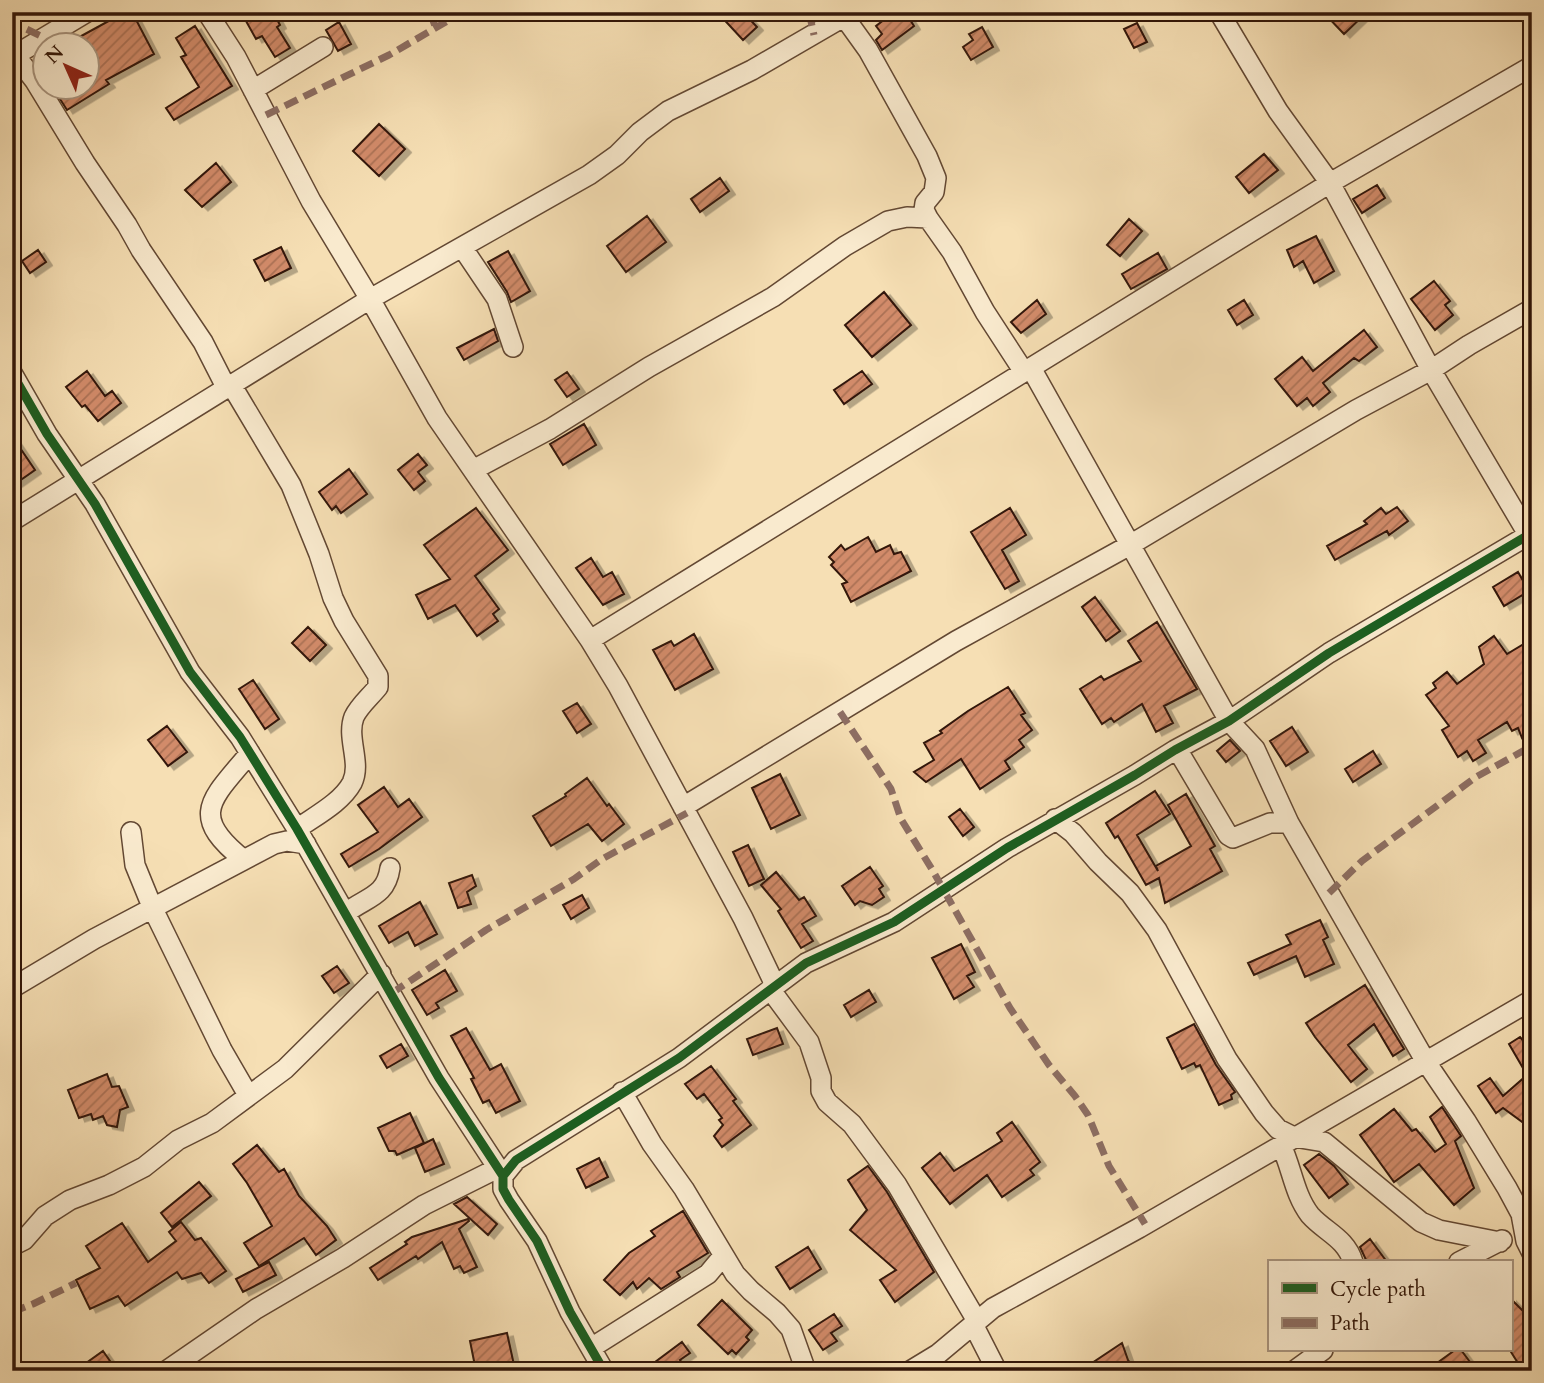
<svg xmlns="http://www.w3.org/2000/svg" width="1544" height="1383" font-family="Cardo,serif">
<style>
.building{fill:url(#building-hatch);stroke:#321608;stroke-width:2;filter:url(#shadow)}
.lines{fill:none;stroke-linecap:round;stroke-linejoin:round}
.minor-casing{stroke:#634833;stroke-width:22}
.minor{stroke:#f9eace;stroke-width:19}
.quiet{stroke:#8d6e63;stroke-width:7;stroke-dasharray:14 7;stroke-linecap:butt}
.cycleway-casing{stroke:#f9eace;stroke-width:13}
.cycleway{stroke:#1b5e20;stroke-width:9}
</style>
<defs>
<pattern id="building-hatch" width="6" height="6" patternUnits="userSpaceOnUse" patternTransform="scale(1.75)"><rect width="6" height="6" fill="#d28b6a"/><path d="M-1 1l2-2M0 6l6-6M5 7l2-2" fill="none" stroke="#ab7155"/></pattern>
<filter id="shadow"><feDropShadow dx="6" dy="3.5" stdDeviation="0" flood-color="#0004"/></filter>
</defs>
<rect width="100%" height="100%" fill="#f6dfb4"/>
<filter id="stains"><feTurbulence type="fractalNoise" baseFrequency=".00286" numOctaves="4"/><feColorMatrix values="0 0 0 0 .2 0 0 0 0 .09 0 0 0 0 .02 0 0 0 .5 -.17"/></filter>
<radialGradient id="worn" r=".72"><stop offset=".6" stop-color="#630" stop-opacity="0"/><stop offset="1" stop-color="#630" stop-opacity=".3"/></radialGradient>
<path class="building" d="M 125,12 L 132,12 L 154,54 L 106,80 L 109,84 L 67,110 L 53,88 L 88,88 L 88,46 L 63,46 Z
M 241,12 L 273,12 L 280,25 L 277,27 L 290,48 L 275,57 L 262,36 L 256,39 Z
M 717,12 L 743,12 L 757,27 L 743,40 Z
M 894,12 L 905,12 L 914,26 L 882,50 L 876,40 L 882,34 L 876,26 Z
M 1323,12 L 1367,12 L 1344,34 Z
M 339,22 L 351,44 L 338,51 L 326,30 Z
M 1137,23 L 1147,42 L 1134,48 L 1124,29 Z
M 195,26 L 232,86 L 174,120 L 166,108 L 199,87 L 181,57 L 186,55 L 176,38 Z
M 982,27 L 993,47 L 971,60 L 963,47 L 973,40 L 969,34 Z
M 379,124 L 405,149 L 379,176 L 353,151 Z
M 1264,154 L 1278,170 L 1249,193 L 1236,177 Z
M 216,163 L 231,182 L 202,207 L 185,190 Z
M 720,178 L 729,191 L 700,212 L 691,199 Z
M 1377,185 L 1385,198 L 1362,213 L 1353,199 Z
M 647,216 L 666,242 L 626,272 L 607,246 Z
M 1129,219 L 1142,231 L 1120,256 L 1107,245 Z
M 1316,236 L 1334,271 L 1314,283 L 1303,261 L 1294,267 L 1287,250 Z
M 281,247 L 291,268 L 265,281 L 254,260 Z
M 38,250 L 46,262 L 30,273 L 22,261 Z
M 508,251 L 530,291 L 511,302 L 507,292 L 488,262 Z
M 1158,253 L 1167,269 L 1131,289 L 1122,274 Z
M 1434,281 L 1450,301 L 1445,305 L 1453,315 L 1435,330 L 1411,299 Z
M 884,292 L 911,325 L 872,357 L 845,325 Z
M 1037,300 L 1046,314 L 1021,333 L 1011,322 Z
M 1244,300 L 1253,315 L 1237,325 L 1228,310 Z
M 494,329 L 498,341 L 464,360 L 457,348 Z
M 1364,330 L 1377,347 L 1359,361 L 1354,358 L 1323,383 L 1330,392 L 1313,406 L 1307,398 L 1297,406 L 1275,379 L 1302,357 L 1313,371 Z
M 87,371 L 105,396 L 112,391 L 121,403 L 98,421 L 85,405 L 82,407 L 66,387 Z
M 862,371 L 872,384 L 844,404 L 834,390 Z
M 567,372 L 579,389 L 567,397 L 555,380 Z
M 584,424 L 596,445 L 563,465 L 550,444 Z
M 12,436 L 35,470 L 12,486 Z
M 418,454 L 427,465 L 418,472 L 425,481 L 414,490 L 398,470 Z
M 349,469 L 367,494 L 341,513 L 336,506 L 332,510 L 319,492 Z
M 1397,507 L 1408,521 L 1389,535 L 1387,531 L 1335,560 L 1327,546 L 1367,524 L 1364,521 L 1381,508 L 1386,514 Z
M 476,508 L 508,550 L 475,576 L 499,609 L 493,614 L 498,621 L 477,636 L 455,605 L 428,619 L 416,595 L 450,579 L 424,545 Z
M 1010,508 L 1026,535 L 1002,550 L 1019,581 L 1005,589 L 971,532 Z
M 868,537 L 876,552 L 890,545 L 894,554 L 901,552 L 911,571 L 851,602 L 842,584 L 847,582 L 831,565 L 834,562 L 829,557 L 841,545 L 845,550 Z
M 591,558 L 603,577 L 612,572 L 624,594 L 603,605 L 576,568 Z
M 1518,572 L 1529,591 L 1504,606 L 1493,587 Z
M 1095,597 L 1120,631 L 1106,641 L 1082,607 Z
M 1157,622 L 1197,689 L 1164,706 L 1173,723 L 1156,732 L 1142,704 L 1114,722 L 1111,718 L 1102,724 L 1080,689 L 1101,676 L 1104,680 L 1141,661 L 1128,641 Z
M 308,627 L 326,645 L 310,661 L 292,643 Z
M 694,634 L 713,669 L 675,690 L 653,650 L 671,641 L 674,646 Z
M 1494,636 L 1507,654 L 1532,639 L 1532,728 L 1522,738 L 1518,728 L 1512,731 L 1507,722 L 1478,740 L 1486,753 L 1473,761 L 1467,751 L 1458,757 L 1442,730 L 1449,726 L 1426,695 L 1436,688 L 1433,683 L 1447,672 L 1457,684 L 1484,664 L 1479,647 Z
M 253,680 L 279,719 L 265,729 L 239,689 Z
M 1008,687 L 1025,713 L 1021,715 L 1032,730 L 1019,740 L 1024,747 L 1005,761 L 1010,769 L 980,789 L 961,759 L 926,782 L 914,772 L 934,760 L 924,743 L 942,733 L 940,731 L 968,711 Z
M 577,703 L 591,724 L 577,733 L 563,711 Z
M 167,726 L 187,752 L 168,766 L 148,740 Z
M 1292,727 L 1308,752 L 1286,766 L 1270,741 Z
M 1230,740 L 1240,751 L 1226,762 L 1217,751 Z
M 1373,751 L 1381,764 L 1353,782 L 1345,769 Z
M 780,774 L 800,815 L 771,829 L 752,788 Z
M 587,778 L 607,806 L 609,804 L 624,824 L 602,841 L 588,824 L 551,846 L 533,816 L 566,796 L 565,794 Z
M 384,787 L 398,807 L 409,799 L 422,817 L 379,849 L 349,867 L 341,854 L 378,832 L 358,805 Z
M 1155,791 L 1170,814 L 1137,835 L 1158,871 L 1156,866 L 1191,846 L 1168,805 L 1186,794 L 1215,846 L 1210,849 L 1222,871 L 1165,903 L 1159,878 L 1146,885 L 1118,836 L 1115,838 L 1106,823 Z
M 960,809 L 974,827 L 963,836 L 949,817 Z
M 748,845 L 764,879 L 749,886 L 733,852 Z
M 870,867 L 883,886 L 879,889 L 884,897 L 872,905 L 860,901 L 855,905 L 842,886 Z
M 776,872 L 799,900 L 804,897 L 816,916 L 802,924 L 813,941 L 801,948 L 778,911 L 781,909 L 761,885 Z
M 472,875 L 476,886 L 467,892 L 471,904 L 458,908 L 449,883 Z
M 582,895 L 589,908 L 571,919 L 563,905 Z
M 420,902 L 437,934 L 415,946 L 408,932 L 389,943 L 379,926 Z
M 1320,920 L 1328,937 L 1323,940 L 1334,964 L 1305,977 L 1296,956 L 1254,975 L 1248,963 L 1291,944 L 1286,935 Z
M 961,944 L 975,972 L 967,976 L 974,987 L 954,999 L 932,958 Z
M 337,966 L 349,983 L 334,993 L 322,976 Z
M 445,970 L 457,991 L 436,1003 L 439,1008 L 427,1015 L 412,990 Z
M 1365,985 L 1404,1049 L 1393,1056 L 1374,1024 L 1348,1045 L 1367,1069 L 1351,1082 L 1315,1037 L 1306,1023 Z
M 869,990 L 876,1002 L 851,1017 L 844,1005 Z
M 1194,1024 L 1216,1065 L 1235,1092 L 1231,1095 L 1232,1099 L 1219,1105 L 1200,1065 L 1196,1067 L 1194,1063 L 1182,1069 L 1167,1038 Z
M 466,1028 L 490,1070 L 501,1064 L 520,1101 L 496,1113 L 489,1100 L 483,1103 L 471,1079 L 474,1078 L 451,1036 Z
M 777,1028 L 783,1044 L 753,1055 L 747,1039 Z
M 1520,1037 L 1532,1051 L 1532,1129 L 1503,1108 L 1496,1113 L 1478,1086 L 1490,1078 L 1503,1096 L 1527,1075 L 1509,1044 Z
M 401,1044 L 408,1056 L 387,1068 L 380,1056 Z
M 711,1066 L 736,1099 L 733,1101 L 751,1125 L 722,1147 L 714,1136 L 723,1125 L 719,1120 L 722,1118 L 704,1094 L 697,1099 L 685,1084 Z
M 107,1074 L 112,1087 L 119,1086 L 128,1107 L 120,1110 L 117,1127 L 107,1125 L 103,1116 L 93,1120 L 91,1114 L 79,1118 L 68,1090 Z
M 1442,1107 L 1461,1136 L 1455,1141 L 1474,1188 L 1454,1205 L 1419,1164 L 1394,1182 L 1360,1135 L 1394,1109 L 1412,1131 L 1416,1129 L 1435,1152 L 1446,1144 L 1430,1117 Z
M 410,1113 L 424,1143 L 397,1155 L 395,1151 L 389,1151 L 378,1128 Z
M 1012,1122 L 1040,1162 L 1030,1170 L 1034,1175 L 1002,1197 L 987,1175 L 950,1204 L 922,1168 L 940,1153 L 954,1171 L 1002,1141 L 997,1133 Z
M 433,1139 L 444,1164 L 425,1172 L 415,1148 Z
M 257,1145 L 279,1172 L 284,1169 L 299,1196 L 327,1226 L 336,1240 L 316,1255 L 304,1238 L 259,1266 L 244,1243 L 272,1226 L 247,1183 L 233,1164 Z
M 1319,1154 L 1334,1166 L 1348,1184 L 1329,1198 L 1304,1165 Z
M 599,1158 L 608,1177 L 586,1188 L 577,1169 Z
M 868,1166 L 887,1192 L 934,1272 L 895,1302 L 880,1280 L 896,1270 L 850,1230 L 867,1210 L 848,1180 Z
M 199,1182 L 211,1196 L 172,1227 L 161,1213 Z
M 467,1197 L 497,1224 L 488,1235 L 454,1204 Z
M 683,1211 L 708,1253 L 677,1272 L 680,1277 L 661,1289 L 649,1278 L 637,1289 L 633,1282 L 620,1295 L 604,1280 L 629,1253 L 655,1236 L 651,1231 Z
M 468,1219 L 469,1221 L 459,1229 L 477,1267 L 464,1273 L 460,1266 L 454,1269 L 442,1242 L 418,1259 L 416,1256 L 378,1280 L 370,1268 L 407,1244 L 405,1242 L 412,1237 Z
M 181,1222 L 195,1240 L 201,1238 L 226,1271 L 209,1283 L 201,1273 L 182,1279 L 177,1272 L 125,1306 L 118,1296 L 90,1309 L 76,1280 L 100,1268 L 86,1246 L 122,1223 L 148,1262 L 176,1241 L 169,1232 Z
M 1370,1239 L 1387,1262 L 1367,1262 L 1360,1247 Z
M 808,1247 L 821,1269 L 790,1289 L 776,1267 Z
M 269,1262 L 276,1275 L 243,1292 L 236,1279 Z
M 1511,1299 L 1532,1320 L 1532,1371 L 1523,1371 L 1511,1352 Z
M 722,1300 L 752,1330 L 746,1337 L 749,1340 L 736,1354 L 732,1350 L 728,1354 L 698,1325 Z
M 834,1314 L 842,1326 L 831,1333 L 837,1341 L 823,1350 L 809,1330 Z
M 507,1333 L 514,1365 L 476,1371 L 470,1341 Z
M 682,1342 L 690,1353 L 680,1360 L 687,1371 L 643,1371 Z
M 1122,1343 L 1128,1360 L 1136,1371 L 1080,1371 Z
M 1455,1350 L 1461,1350 L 1470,1362 L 1458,1371 L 1426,1371 Z
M 103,1351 L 117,1371 L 75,1371 Z"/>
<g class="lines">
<defs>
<path id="minor" d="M 207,12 L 236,57 L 311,201 L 370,299 L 437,418 L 590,640 L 618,686 L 743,918 L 775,985
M 1219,12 L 1278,111 L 1330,183 L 1431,370 L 1532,541
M 845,18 L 868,50 L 927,156 L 936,178 L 934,192 L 925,203 L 924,210 L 928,218 L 952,252 L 985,312 L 1024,372
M 15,55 L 35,81 L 85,163 L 127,225 L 141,250 L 203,342 L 227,389
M 12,57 L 87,12
M 253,90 L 323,47
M 462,247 L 497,299 L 513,347
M 1031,368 L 1229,721 L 1255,749 L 1289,823 L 1426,1062 L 1466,1121 L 1507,1188 L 1521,1214 L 1526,1241 L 1532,1253
M 12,373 L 47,434 L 95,504 L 190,672 L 240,737 L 297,829 L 439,1078 L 503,1176 L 503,1189 L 509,1200 L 537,1241 L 570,1312 L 604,1371
M 232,386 L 291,485 L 319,554 L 333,598 L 344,621 L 378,676 L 378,687 C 370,697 359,706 354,717 C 346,738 362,763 352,783 C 341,803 315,816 297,829
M 473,470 L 550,429 L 649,367 L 773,297 L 845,246 L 888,221 L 907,217 L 928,218
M 12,521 L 370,299 L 589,175 L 617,155 L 640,132 L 668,111 L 752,70 L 852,12
M 590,640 L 1330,183 L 1532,66
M 1177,749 L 1228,835 L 1233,838 L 1270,823 L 1289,823
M 683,807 L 956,641 L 1130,545 L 1356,410 L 1431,370 L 1469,345 L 1532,309
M 1055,819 L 1073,833 L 1098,862 L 1130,893 L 1157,930 L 1227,1059 L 1264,1113 L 1278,1129 L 1294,1137 L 1324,1142 L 1421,1222 L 1439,1230 L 1500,1242
M 131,832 L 135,865 L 153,909 L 222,1050 L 248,1095
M 244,860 C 187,815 212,799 250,753
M 346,913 C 366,897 386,897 390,868
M 12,988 L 94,939 L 274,844 L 287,841 L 306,844
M 770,989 L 809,1042 L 821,1078 L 821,1091 L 827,1102 L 852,1124 L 897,1185 L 977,1321
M 622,1092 L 652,1144 L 684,1189 L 735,1274 L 751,1291 L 777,1313 L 791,1329 L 806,1371
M 1281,1145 C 1292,1168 1294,1194 1310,1215 C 1325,1232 1346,1238 1353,1262
M 503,1176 L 516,1160 L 679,1058 L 806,963 L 894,922 L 1007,848 L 1135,775 L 1175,750 L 1229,721 L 1329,653 L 1532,533
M 12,1246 L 24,1240 L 45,1216 L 70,1200 L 109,1185 L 144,1167 L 178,1140 L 212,1123 L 285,1069 L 381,974
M 1459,1262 L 1502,1240
M 973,1324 L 997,1371
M 591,1348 L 708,1274 L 723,1256
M 166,1371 L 256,1309 L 343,1258 L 424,1205 L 498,1168
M 910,1371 L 938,1354 L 993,1308 L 1139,1228 L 1532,1000
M 1294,1371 L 1323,1350"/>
</defs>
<use href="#minor" class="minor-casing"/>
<use href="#minor" class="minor"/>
<path class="quiet" d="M 430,12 L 436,29
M 809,12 L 814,35
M 12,16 L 16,24 L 43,37
M 266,115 L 389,55 L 463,12
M 840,712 L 891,789 L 901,819 L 933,871 L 1010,1008 L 1049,1065 L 1075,1096 L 1088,1115 L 1109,1166 L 1145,1224
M 1329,893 L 1362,861 L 1476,777 L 1532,746
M 392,993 L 486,930 L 574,879 L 602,859 L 687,813
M 12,1312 L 33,1304 L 76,1283"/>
<defs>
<path id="cycleway" d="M 12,373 L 47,434 L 95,504 L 190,672 L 240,737 L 297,829 L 439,1078 L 503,1176 L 503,1189 L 509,1200 L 537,1241 L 570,1312 L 604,1371
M 503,1176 L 516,1160 L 679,1058 L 806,963 L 894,922 L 1007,848 L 1135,775 L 1175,750 L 1229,721 L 1329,653 L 1532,533"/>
</defs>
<use href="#cycleway" class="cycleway-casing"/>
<use href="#cycleway" class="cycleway"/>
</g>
<rect width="1544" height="1383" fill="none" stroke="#f6dfb4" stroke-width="42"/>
<rect x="14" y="14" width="1516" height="1355" fill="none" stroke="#321608" stroke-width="3.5"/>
<rect x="21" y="21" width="1502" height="1341" fill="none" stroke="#321608" stroke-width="2"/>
<rect x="1268" y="1260" width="245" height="91" fill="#f9eace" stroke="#a9957f" stroke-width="2"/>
<rect x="1282" y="1283" width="35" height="10" fill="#1b5e20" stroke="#a9957f" stroke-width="2"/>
<text x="1330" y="1296" font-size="21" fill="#321608">Cycle path</text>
<rect x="1282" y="1318" width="35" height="10" fill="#8d6e63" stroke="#a9957f" stroke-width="2"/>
<text x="1330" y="1330" font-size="21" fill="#321608">Path</text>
<g transform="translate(66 66) rotate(315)"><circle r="33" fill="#f9eace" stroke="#a9957f" stroke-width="2"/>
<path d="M0-5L12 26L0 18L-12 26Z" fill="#8f2418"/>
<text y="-10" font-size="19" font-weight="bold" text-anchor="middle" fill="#321608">N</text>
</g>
<rect width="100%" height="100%" filter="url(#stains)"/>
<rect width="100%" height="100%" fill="url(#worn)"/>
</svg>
